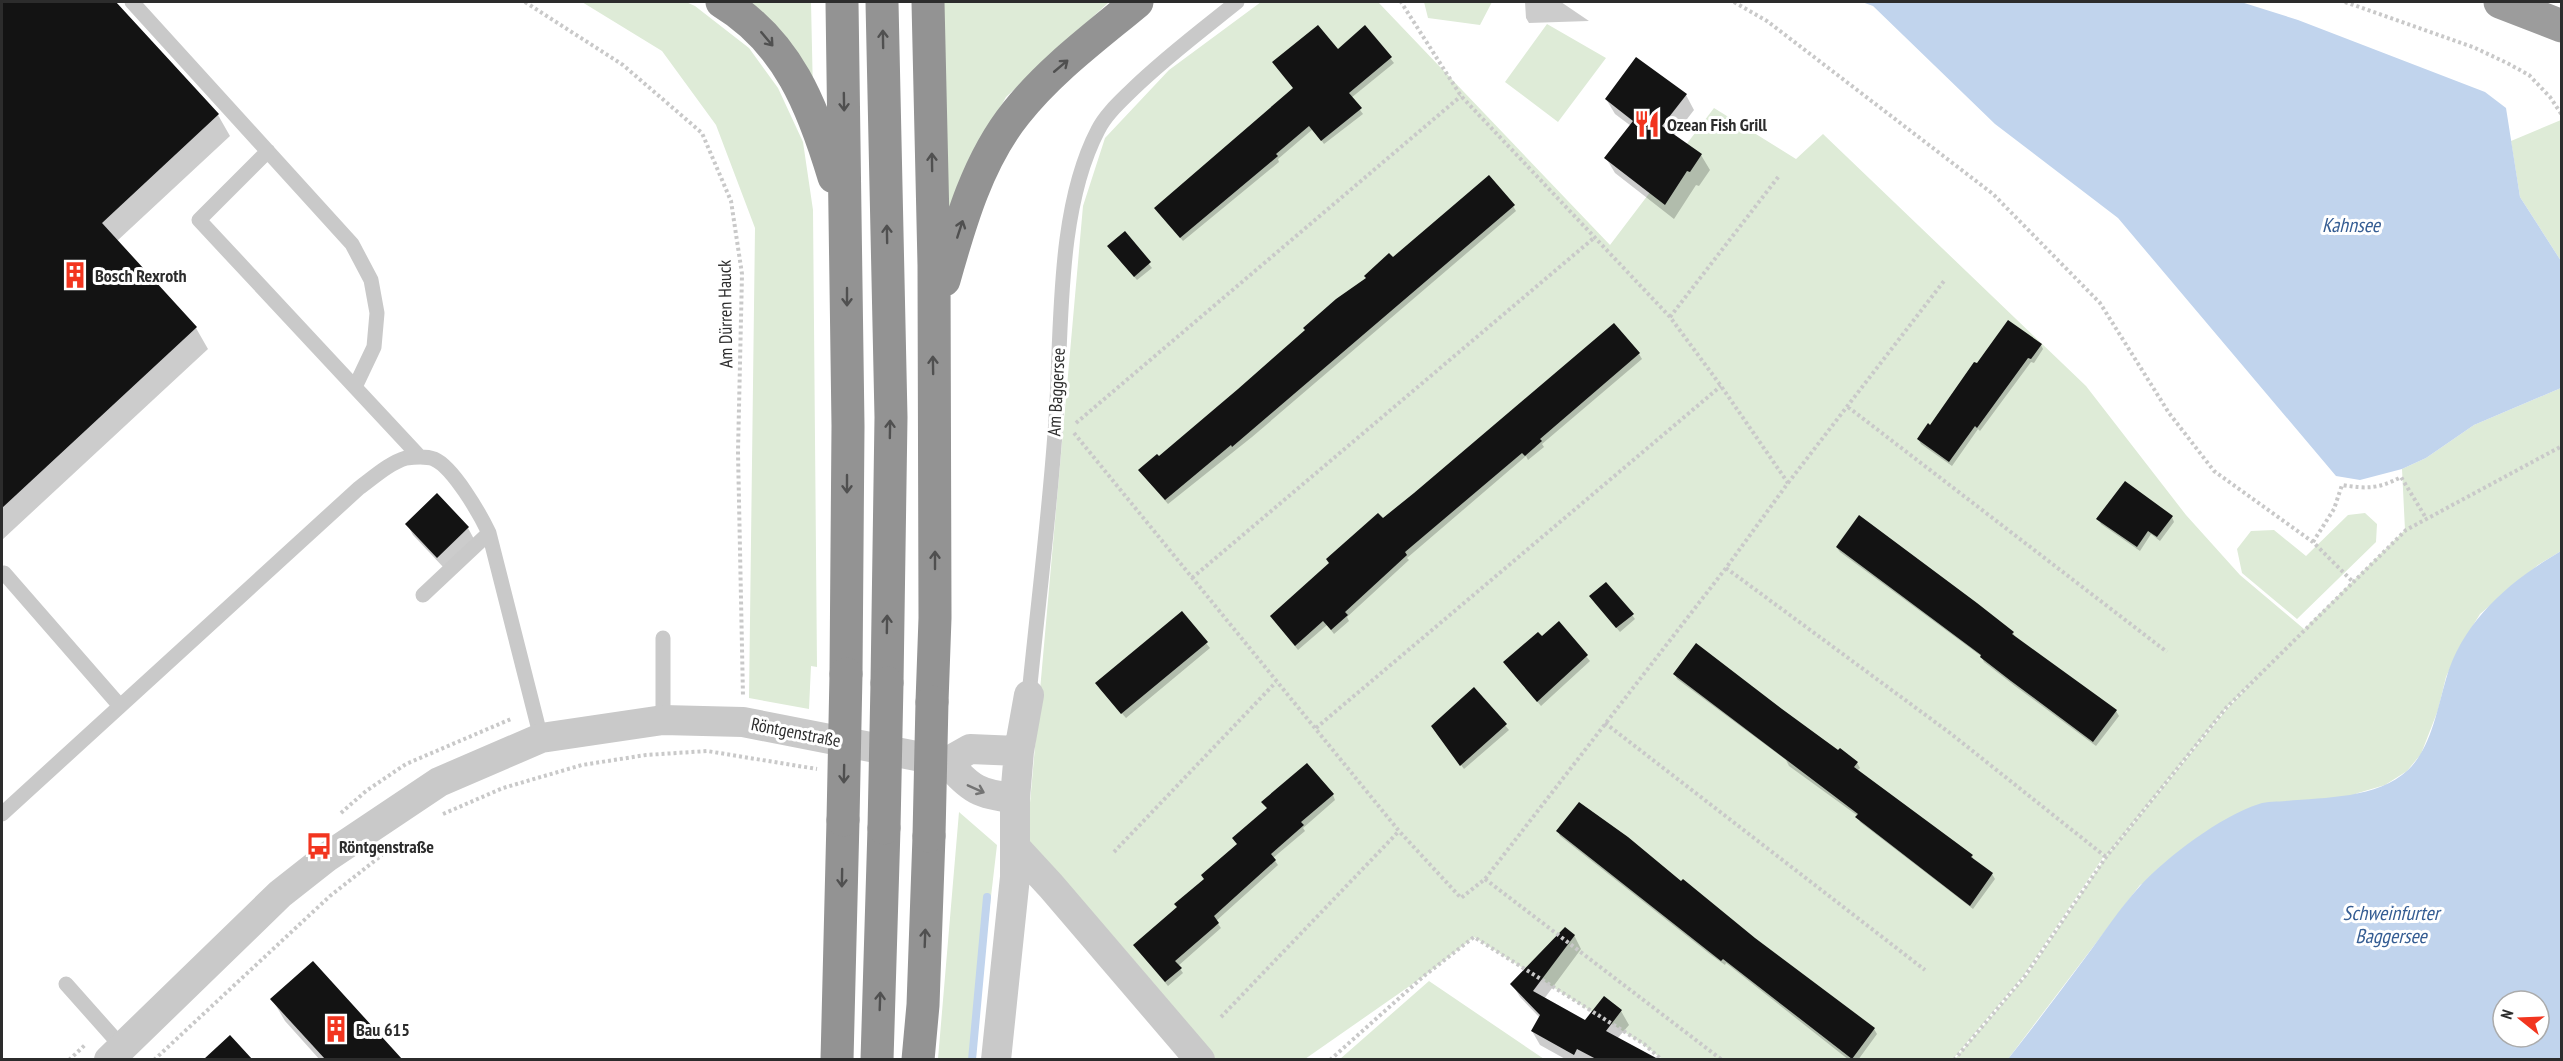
<svg xmlns="http://www.w3.org/2000/svg" width="2563" height="1061" font-family="'PT Sans Narrow',sans-serif">
<style>
.green{fill:#deebd7}
.water{fill:#c1d4ed;fill-rule:evenodd}
.shadow{fill:#0003}
.lines{fill:none;stroke-linecap:round;stroke-linejoin:round}
.stream{stroke:#c1d4ed;stroke-width:8}
.building{fill:#131313}
.path{stroke:#c9c9c9;stroke-width:4;stroke-dasharray:3 3;stroke-linecap:butt}
.service{stroke:#c9c9c9;stroke-width:15}
.minor{stroke:#c9c9c9;stroke-width:30}
.trunk{stroke:#9c9c9c;stroke-width:33}
.motorway{stroke:#939393;stroke-width:33}
.motorway-bridge{stroke:#939393;stroke-width:33}
.oneway{stroke:#505050}
.oneway2{stroke:#737373}
.labels{text-anchor:middle;dominant-baseline:central;stroke-width:6;stroke-linejoin:round;paint-order:stroke}
.poi-label{font-size:18px;font-weight:bold;fill:#2c2c2c;stroke:#fff;text-anchor:start}
.street-label{font-size:18px;fill:#2c2c2c;stroke:#fff}
.water-label{font-size:20px;font-style:italic;fill:#355d93;stroke:#fff}
</style>
<rect width="100%" height="100%" fill="#fff"/>
<path class="green" d="M 582,2 L 686,2 L 695,6 L 749,48 L 778,88 L 803,142 L 813,210 L 817,667 L 811,666 L 809,709 L 749,698 L 755,228 L 716,125 L 662,51 Z
M 731,2 L 811,2 L 813,95 Z
M 941,2 L 1109,2 L 1006,97 L 978,147 L 945,220 Z
M 1261,2 L 1378,2 L 1610,245 L 1714,108 L 1796,159 L 1823,134 L 2086,386 L 2186,515 L 2240,575 L 2304,629 L 2405,530 L 2402,469 L 2426,458 L 2474,425 L 2561,388 L 2561,551 L 2538,565 L 2480,614 L 2459,648 L 2446,677 L 2438,710 L 2421,754 L 2407,771 L 2385,785 L 2358,793 L 2140,885 L 2008,1059 L 1955,1059 L 2027,975 L 2106,857 L 2226,710 L 2260,674 L 2226,708 L 2106,856 L 2101,853 L 2104,856 L 2024,975 L 1953,1059 L 1662,1059 L 1640,1042 L 1474,937 L 1424,976 L 1305,1059 L 1206,1059 L 1026,848 L 1083,206 L 1105,138 L 1169,70 Z
M 1424,2 L 1492,2 L 1480,25 L 1428,18 Z
M 1547,24 L 1606,58 L 1558,122 L 1505,82 Z
M 2561,120 L 2561,261 L 2520,197 L 2511,141 Z
M 2365,513 L 2377,524 L 2376,542 L 2297,619 L 2242,573 L 2237,549 L 2251,531 L 2274,530 L 2306,556 L 2348,515 Z
M 959,812 L 997,845 L 972,1059 L 938,1059 Z
M 1429,981 L 1544,1059 L 1340,1059 Z"/>
<path class="water" d="M 1862,2 L 2241,2 L 2298,20 L 2485,92 L 2506,108 L 2520,197 L 2561,261 L 2561,388 L 2474,425 L 2426,458 L 2402,469 L 2360,480 L 2336,476 L 2118,218 L 1995,124 L 1873,6 Z
M 2561,551 L 2561,1059 L 2008,1059 C 2034,1026 2060,992 2085,958 C 2103,934 2120,908 2140,886 C 2168,856 2221,816 2259,804 C 2267,801 2278,802 2286,801 C 2325,797 2377,799 2408,770 C 2431,748 2437,710 2446,679 C 2463,620 2510,581 2561,551 ZM 2503,1001 L 2539,1001 L 2539,1037 L 2503,1037 Z"/>
<path class="shadow" d="M 2,2 L 114,2 L 218,115 L 230,136 L 117,241 L 196,328 L 208,349 L 2,540 Z
M 1525,2 L 1561,2 L 1589,21 L 1529,23 L 1526,18 Z
M 1365,27 L 1394,63 L 1351,98 L 1363,114 L 1324,144 L 1313,129 L 1278,159 L 1279,162 L 1183,241 L 1159,213 Z
M 1686,95 L 1694,110 L 1674,136 L 1701,155 L 1710,170 L 1699,186 L 1696,185 L 1674,219 L 1615,173 L 1606,158 L 1631,126 L 1615,114 L 1606,99 Z
M 1513,206 L 1516,211 L 1252,437 L 1168,504 L 1143,475 L 1159,458 L 1393,259 Z
M 1125,234 L 1152,268 L 1137,280 L 1112,251 Z
M 2041,345 L 2043,349 L 2034,363 L 2031,362 L 1980,431 L 1978,429 L 1952,466 L 1921,444 L 1918,439 L 1931,427 L 1977,365 Z
M 1639,354 L 1642,359 L 1542,444 L 1544,447 L 1528,460 L 1526,456 L 1407,558 L 1409,560 L 1347,617 L 1349,621 L 1334,634 L 1327,625 L 1298,650 L 1275,621 L 1382,520 Z
M 436,495 L 468,528 L 474,539 L 444,568 L 413,535 L 407,524 Z
M 2172,517 L 2174,522 L 2160,541 L 2151,534 L 2140,551 L 2101,524 L 2098,519 Z
M 1837,548 L 2013,633 L 2016,638 L 2116,711 L 2119,716 L 2096,746 L 2015,686 L 1984,662 L 1981,656 L 1840,552 Z
M 1594,602 L 1632,615 L 1635,619 L 1620,632 Z
M 1182,614 L 1210,648 L 1126,718 L 1099,688 Z
M 1559,624 L 1590,661 L 1541,706 L 1508,667 Z
M 1675,674 L 1781,710 L 1857,763 L 1860,768 L 1857,771 L 1972,856 L 1975,862 L 1992,874 L 1995,879 L 1973,909 L 1860,822 L 1858,816 L 1789,766 L 1786,760 L 1677,679 Z
M 1474,689 L 1509,730 L 1464,769 L 1435,731 Z
M 1333,795 L 1335,800 L 1303,828 L 1305,831 L 1273,858 L 1278,865 L 1216,921 L 1221,928 L 1178,966 L 1183,973 L 1168,986 L 1135,946 L 1178,908 L 1238,845 L 1268,809 L 1263,803 Z
M 1558,831 L 1754,939 L 1874,1029 L 1877,1034 L 1858,1060 L 1849,1060 L 1726,963 L 1725,965 L 1711,955 L 1560,836 Z
M 1574,935 L 1581,949 L 1544,999 L 1586,1022 L 1604,998 L 1621,1011 L 1629,1025 L 1617,1039 L 1636,1049 L 1642,1060 L 1567,1060 L 1540,1045 L 1532,1031 L 1540,1018 L 1520,997 L 1512,984 Z
M 313,963 L 400,1060 L 320,1060 L 285,1021 L 272,999 Z
M 230,1037 L 250,1060 L 206,1060 Z"/>
<g class="lines">
<path class="stream" d="M 972,1060 L 987,897"/>
</g>
<path class="building" d="M 2,2 L 116,2 L 219,114 L 102,223 L 197,327 L 2,508 Z
M 1318,25 L 1338,49 L 1365,25 L 1392,57 L 1349,93 L 1362,108 L 1321,141 L 1309,126 L 1276,154 L 1278,156 L 1180,238 L 1154,208 L 1293,88 L 1272,62 Z
M 1636,57 L 1687,94 L 1662,126 L 1702,154 L 1690,172 L 1687,171 L 1665,205 L 1604,158 L 1633,121 L 1605,99 Z
M 1489,175 L 1515,205 L 1232,447 L 1231,445 L 1165,500 L 1138,470 L 1157,454 L 1159,456 L 1238,389 L 1305,330 L 1303,328 L 1336,299 L 1366,278 L 1364,276 L 1389,253 L 1393,257 Z
M 1125,231 L 1151,262 L 1134,277 L 1107,246 Z
M 2008,320 L 2042,344 L 2031,359 L 2028,358 L 1977,428 L 1975,426 L 1949,462 L 1917,439 L 1928,423 L 1930,425 L 1974,362 L 1977,363 Z
M 1614,323 L 1640,353 L 1540,439 L 1542,441 L 1525,456 L 1522,453 L 1405,552 L 1407,555 L 1345,612 L 1348,615 L 1331,630 L 1323,621 L 1295,646 L 1270,616 L 1329,563 L 1326,559 L 1378,513 L 1383,518 L 1414,493 Z
M 2125,481 L 2173,516 L 2157,537 L 2148,531 L 2137,547 L 2096,519 Z
M 437,493 L 469,527 L 437,558 L 405,524 Z
M 1859,515 L 1977,603 L 2014,632 L 2012,634 L 2117,710 L 2093,742 L 2011,681 L 1980,657 L 1981,655 L 1836,547 Z
M 1606,582 L 1634,614 L 1616,628 L 1589,596 Z
M 1182,611 L 1208,642 L 1121,714 L 1095,683 Z
M 1559,621 L 1588,655 L 1537,702 L 1503,662 L 1538,632 L 1542,636 Z
M 1696,643 L 1782,709 L 1838,750 L 1840,748 L 1858,762 L 1854,767 L 1973,855 L 1971,857 L 1993,873 L 1970,906 L 1855,817 L 1858,814 L 1673,674 Z
M 1474,687 L 1507,724 L 1460,766 L 1431,726 Z
M 1307,763 L 1334,794 L 1301,822 L 1304,825 L 1271,854 L 1276,860 L 1214,916 L 1219,923 L 1175,961 L 1182,968 L 1165,982 L 1133,945 L 1177,907 L 1174,904 L 1204,879 L 1201,875 L 1237,844 L 1232,838 L 1267,808 L 1261,802 Z
M 1579,802 L 1628,837 L 1681,881 L 1683,879 L 1755,938 L 1875,1028 L 1852,1059 L 1723,959 L 1721,961 L 1707,950 L 1556,831 Z
M 1565,927 L 1575,935 L 1533,991 L 1585,1020 L 1604,996 L 1622,1010 L 1606,1031 L 1658,1059 L 1596,1059 L 1577,1049 L 1574,1055 L 1531,1031 L 1540,1015 L 1510,984 Z
M 313,961 L 402,1059 L 325,1059 L 270,999 Z
M 230,1035 L 252,1059 L 204,1059 Z"/>
<g class="lines">
<path class="path" d="M 525,2 L 623,65 L 702,133 L 731,201 L 742,274 L 738,452 L 743,697
M 1734,2 L 1767,21 L 1993,194 L 2100,303 L 2169,413 L 2214,471 L 2313,542 L 2353,582
M 2345,2 L 2473,47 L 2507,63 L 2529,75 L 2550,97 L 2562,115
M 1670,317 L 1779,176
M 1848,407 L 2167,652
M 1076,423 L 1461,96
M 1074,433 L 1399,831 L 1461,898 L 1485,879 L 1726,568 L 1788,483 L 1721,386 L 1670,317 L 1461,96 L 1401,2
M 1788,483 L 1944,281
M 2313,542 L 2334,509 L 2342,485 C 2367,489 2378,489 2401,477 L 2426,518
M 1726,568 L 1950,733 L 2106,857
M 1192,578 L 1595,237
M 1605,723 L 1925,970
M 1316,728 L 1721,386
M 341,813 L 366,791 L 406,764 L 511,719
M 443,814 L 503,788 L 582,765 L 646,755 L 707,751 L 817,769
M 1114,852 L 1276,682
M 1485,879 L 1722,1060
M 1221,1017 L 1399,831
M 69,1060 L 86,1044
M 154,1060 L 330,896 L 382,855
M 1330,1060 L 1424,976 L 1474,937 L 1644,1044 L 1662,1060
M 1954,1060 L 2025,976 L 2106,857 L 2226,708 L 2406,530 L 2562,446"/>
<path class="service" d="M 132,2 L 352,244 L 371,280 L 377,313 L 374,347 L 355,387
M 268,151 L 199,220 L 420,457
M 4,573 L 120,706
M 423,595 L 489,533
M 1029,695 C 1038,603 1050,511 1056,419 C 1062,330 1056,210 1098,130 C 1106,114 1121,101 1133,89 C 1166,57 1202,30 1237,2
M 663,720 L 663,638
M 2,814 L 359,488 C 373,478 389,463 406,458 C 414,457 426,456 434,459 C 453,467 480,514 489,533 L 541,738
M 66,984 L 122,1047"/>
<path class="minor" d="M 947,762 L 970,749 L 1019,751
M 1015,847 L 1051,886 L 1200,1060
M 109,1060 L 280,894 L 327,857 L 439,782 L 541,738 L 663,720 L 743,722 L 947,762 C 970,789 980,795 1015,798
M 996,1060 L 1015,877 L 1015,798 L 1019,751 L 1029,695"/>
<path class="trunk" d="M 2500,2 L 2562,26"/>
<path class="motorway" d="M 722,2 C 788,42 813,107 834,177
M 842,2 L 848,426 L 846,674
M 882,2 L 891,417 L 887,683
M 928,2 L 934,265 L 935,618 L 932,702
M 944,280 C 960,223 978,160 1016,113 C 1050,70 1095,37 1137,2
M 837,1060 L 843,820
M 877,1060 L 884,828
M 918,1060 L 923,1005 L 929,836"/>
<path class="motorway-bridge" d="M 843,820 L 846,674
M 884,828 L 887,683
M 929,836 L 932,702"/>
</g>
<defs><path id="oneway-shaft" d="M-6 0H5M1.5-3L5.5 0L1.5 3" fill="none" stroke-width="1.6" stroke-linecap="round" stroke-linejoin="round" transform="scale(1.5)"/></defs>
<g class="oneway">
<use href="#oneway-shaft" transform="translate(767 39) rotate(50)"/>
<use href="#oneway-shaft" transform="translate(883 39) rotate(-91)"/>
<use href="#oneway-shaft" transform="translate(1061 66) rotate(-40)"/>
<use href="#oneway-shaft" transform="translate(844 102) rotate(89)"/>
<use href="#oneway-shaft" transform="translate(932 162) rotate(-91)"/>
<use href="#oneway-shaft" transform="translate(960 229) rotate(-72)"/>
<use href="#oneway-shaft" transform="translate(887 234) rotate(-91)"/>
<use href="#oneway-shaft" transform="translate(847 297) rotate(90)"/>
<use href="#oneway-shaft" transform="translate(933 365) rotate(-91)"/>
<use href="#oneway-shaft" transform="translate(890 429) rotate(-89)"/>
<use href="#oneway-shaft" transform="translate(847 484) rotate(90)"/>
<use href="#oneway-shaft" transform="translate(935 560) rotate(-90)"/>
<use href="#oneway-shaft" transform="translate(887 624) rotate(-89)"/>
<use href="#oneway-shaft" transform="translate(844 774) rotate(91)"/>
<use href="#oneway-shaft" transform="translate(842 878) rotate(91)"/>
<use href="#oneway-shaft" transform="translate(925 938) rotate(-88)"/>
<use href="#oneway-shaft" transform="translate(880 1001) rotate(-88)"/>
</g>
<use class="oneway2" href="#oneway-shaft" transform="translate(976 789) rotate(24)"/>
<defs>
<symbol id="restaurant-bare" viewBox="-9 -9 18 18"><path d="M-5-6h1v4h1v-4h1v4h1v-4h1v5L-1.5 .5V6h-2V.5L-5-1ZM5-6V6H3V1.5H1.5Q1.5-4 5-6Z" fill="#f2351f" stroke="#fff" stroke-width="2.5" paint-order="stroke"/></symbol>
<symbol id="building-bare" viewBox="-9 -9 18 18"><path d="M-4-6H4V6H1V3H-1V6H-4ZM-2.5-4.3h1.7v1.8h-1.7ZM.8-4.3h1.7v1.8H.8ZM-2.5-1h1.7V.8h-1.7ZM.8-1h1.7V.8H.8Z" fill="#f2351f" stroke="#fff" stroke-width="2.5" paint-order="stroke"/></symbol>
<symbol id="bus-bare" viewBox="-9 -9 18 18"><path d="M-5-6H5V4H4V6H2V4H-2V6H-4V4H-5ZM-3.5-4V0h7V-4ZM-3.5 1.2v1.5H-2V1.2ZM2 1.2v1.5H3.5V1.2Z" fill="#f2351f" stroke="#fff" stroke-width="2.5" paint-order="stroke"/></symbol>
</defs>
<g fill-rule="evenodd">
<use href="#restaurant-bare" x="1628" y="105" width="38" height="38"/>
<use href="#building-bare" x="56" y="256" width="38" height="38"/>
<use href="#bus-bare" x="300" y="827" width="38" height="38"/>
<use href="#building-bare" x="317" y="1010" width="38" height="38"/>
</g>
<g class="labels">
<g class="poi-label">
<text x="1667" y="124">Ozean Fish Grill</text>
<text x="95" y="275">Bosch Rexroth</text>
<text x="339" y="846">Röntgenstraße</text>
<text x="356" y="1029">Bau 615</text>
</g>
<g class="street-label">
<text transform="translate(725 314) rotate(-91)">Am Dürren Hauck</text>
<text transform="translate(1056 392) rotate(-87)">Am Baggersee</text>
<text transform="translate(796 732) rotate(11)">Röntgenstraße</text>
</g>
<g class="water-label">
<text x="2351" y="225">Kahnsee</text>
<text x="2391" y="913">Schweinfurter<tspan x="2391" dy="23">Baggersee</tspan></text>
</g>
</g>
<rect width="2563" height="1061" fill="none" stroke="#2c2c2c" stroke-width="6"/>
<g transform="translate(2521 1019) rotate(288)"><circle r="28" fill="#ffffff" stroke="#ababab" stroke-width="1.5"/>
<path d="M0-4.5L10 22L0 15L-10 22Z" fill="#f2351f"/>
<text y="-9" font-size="16" font-weight="bold" text-anchor="middle" fill="#2c2c2c">N</text>
</g>
</svg>
